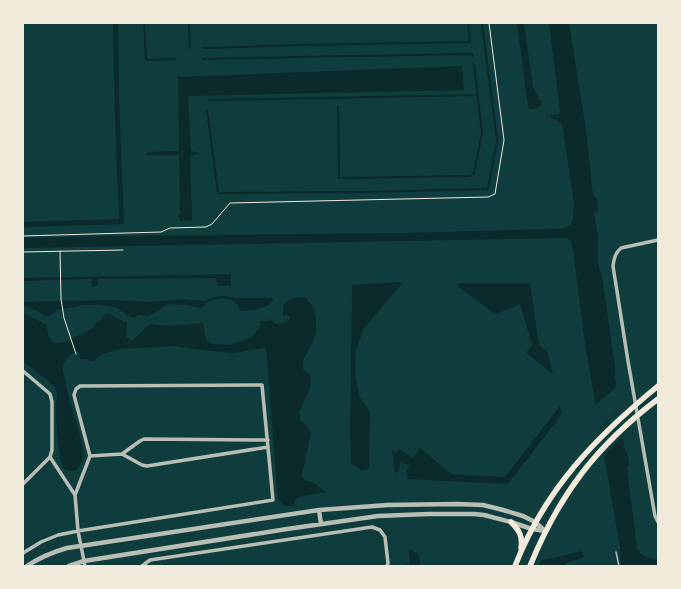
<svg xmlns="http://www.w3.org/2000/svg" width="681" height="589" font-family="Figtree,sans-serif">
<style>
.water{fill:#0a2a2b}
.pier{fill:#0f3d3e}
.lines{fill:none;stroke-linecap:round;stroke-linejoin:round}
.stream{stroke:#0a2a2b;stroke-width:2}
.path{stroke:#f1e9da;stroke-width:1}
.service{stroke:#b8beb3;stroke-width:1.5}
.minor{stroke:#b8beb3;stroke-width:3.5}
.tertiary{stroke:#b8beb3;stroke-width:4.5}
.primary{stroke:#f1e9da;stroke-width:5.5}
</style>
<rect width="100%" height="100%" fill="#0f3d3e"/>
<path class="water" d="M 113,23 L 118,23 L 119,96 L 124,224 L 23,227 L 23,222 L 119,219 L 115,123 Z
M 517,23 L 524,23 L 533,87 L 539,99 L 542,101 L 541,105 L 538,108 L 530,109 L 528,106 Z
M 549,23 L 569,23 L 586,130 L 593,195 L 597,199 L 598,211 L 594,212 C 595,220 597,229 598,238 C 598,251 596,263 602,276 L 615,367 L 615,377 L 624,446 L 628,457 L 629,463 L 627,468 L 637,549 C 642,556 649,559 658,559 L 658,566 L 621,566 L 620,556 L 620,548 L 585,344 L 573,250 L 570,240 L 567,238 L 23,248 L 23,238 L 108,236 L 404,233 L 551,229 L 564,228 L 571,225 L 573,218 L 574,203 L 562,124 L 550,117 L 551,115 L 559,114 L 560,111 Z
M 462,66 L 464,90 L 188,96 L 191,151 L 200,153 L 190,156 L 192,221 L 180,221 L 180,217 L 178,217 L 178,215 L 180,214 L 179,155 L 147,155 L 147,152 L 179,151 L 178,77 Z
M 231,274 L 231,286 L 217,286 L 216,278 L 98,279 L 98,286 L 91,287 L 91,279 L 23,281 L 23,278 Z
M 400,282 L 401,285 L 364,328 L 356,351 L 355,371 L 359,396 L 370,412 L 369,469 L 360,470 L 351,463 L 350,434 L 352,285 Z
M 459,283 L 530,283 L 539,345 L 548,353 L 553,374 L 526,353 L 532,345 L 520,304 L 496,314 L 458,287 Z
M 219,296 L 225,296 L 234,298 L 274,298 C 268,310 254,310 242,311 L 241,311 C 239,308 238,305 235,302 C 225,295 209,298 202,308 L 186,305 L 169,304 L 149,316 L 139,315 L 133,318 L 128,316 L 115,307 L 99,305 L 83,305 L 70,308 L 58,309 L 51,315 L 46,317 L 36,310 L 23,306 L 23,302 L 113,300 L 148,302 L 182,299 L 205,301 Z
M 305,297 L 313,307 L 316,318 L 316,331 L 311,346 L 303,360 L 303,369 L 311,376 L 310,389 L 299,412 L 300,420 L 306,425 L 311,432 L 302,476 L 304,480 L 314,483 L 326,492 L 301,496 L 296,499 L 294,506 L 285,506 L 278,499 L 266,348 L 232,353 L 193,349 L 174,346 L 121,349 L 103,354 L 92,362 L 86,359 L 80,359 L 78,351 C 71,354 65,358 63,366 C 62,371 65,378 66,384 C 69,397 72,410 76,423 C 78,430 81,438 83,446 C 85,460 79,478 63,468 L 60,458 L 57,435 L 56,405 L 57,394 L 54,386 L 23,361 L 23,313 L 47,325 L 48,336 L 54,343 L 65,342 L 90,330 L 107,313 L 127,323 L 126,337 L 132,341 L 150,324 L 171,326 L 203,323 L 205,335 L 207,341 L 213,344 L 229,345 L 242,341 L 252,337 L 260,328 L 260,321 L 267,321 L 270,319 L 276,324 L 288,322 L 288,320 L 290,319 L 290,317 L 287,315 L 283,316 L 283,305 C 291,297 294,298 305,297 Z
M 560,406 L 562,414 L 508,484 L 407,479 L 408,476 L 406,474 L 409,465 L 401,462 L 398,472 L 396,471 L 395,475 L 392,450 L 396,453 L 399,448 L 413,458 L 420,448 L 451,474 L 505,477 Z
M 409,550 L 418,553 L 421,566 L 399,566 L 409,564 L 410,563 Z
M 582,551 L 584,557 L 566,563 L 565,566 L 500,566 L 558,557 Z"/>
<path class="pier" d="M 618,386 L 621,408 L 598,430 L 594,406 Z
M 621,409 L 624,434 L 603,457 L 598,431 Z
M 543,557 L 539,566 L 509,566 L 510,563 Z"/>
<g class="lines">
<path class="stream" d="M 144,23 L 146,60 L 175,59
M 189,23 L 190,48
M 203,48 L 301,45 L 470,42 L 468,23
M 203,59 L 295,57 L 472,54 L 473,57
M 209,100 L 478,95
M 338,106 L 339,178 L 470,176 L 474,173 L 482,133 L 474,65
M 207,110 L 218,193 L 365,192 L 488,189 L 497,140 L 482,23"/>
<path class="path" d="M 23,236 L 161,232 L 170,228 L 206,227 L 212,224 L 230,203 L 488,197 L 495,194 L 504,140 L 489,23
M 60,251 L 61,299 L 64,318 L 76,354
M 23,252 L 123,250"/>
<path class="service" d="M 616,552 L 619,566"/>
<path class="minor" d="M 658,240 L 621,248 C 615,253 614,259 613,266 L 628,361 L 655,516 L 658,522
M 23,371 L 50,394 L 52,402 L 52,450 L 50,457 L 75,495
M 122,454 L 140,441 L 144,439 L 268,440
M 90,456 L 122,454 L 142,465 L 147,466 L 268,447
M 23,484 L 50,457
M 23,553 L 41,542 L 58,535 L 78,531 L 273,500 L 262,385 L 80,386 L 76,389 L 74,395 L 90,456 L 75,495 L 78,531 L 85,566
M 142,566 L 150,560 L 372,527 L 380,530 L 385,537 L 388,563 L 387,566"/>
<path class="tertiary" d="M 319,510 L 321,524
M 27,566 C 39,558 53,552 67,548 L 319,510 L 388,505 L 457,504 L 483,505 L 503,510 L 523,516 L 535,522 L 545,531
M 69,566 L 84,561 L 287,529 L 378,516 L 429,514 L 474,514 L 484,515 L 511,522 L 532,529 L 545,531"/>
<path class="primary" d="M 511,522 C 519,530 523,536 521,548
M 515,566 C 545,489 596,437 658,386
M 530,566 C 559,495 596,446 658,399"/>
</g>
<rect width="681" height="589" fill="none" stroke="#f1e9da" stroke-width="48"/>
</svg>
